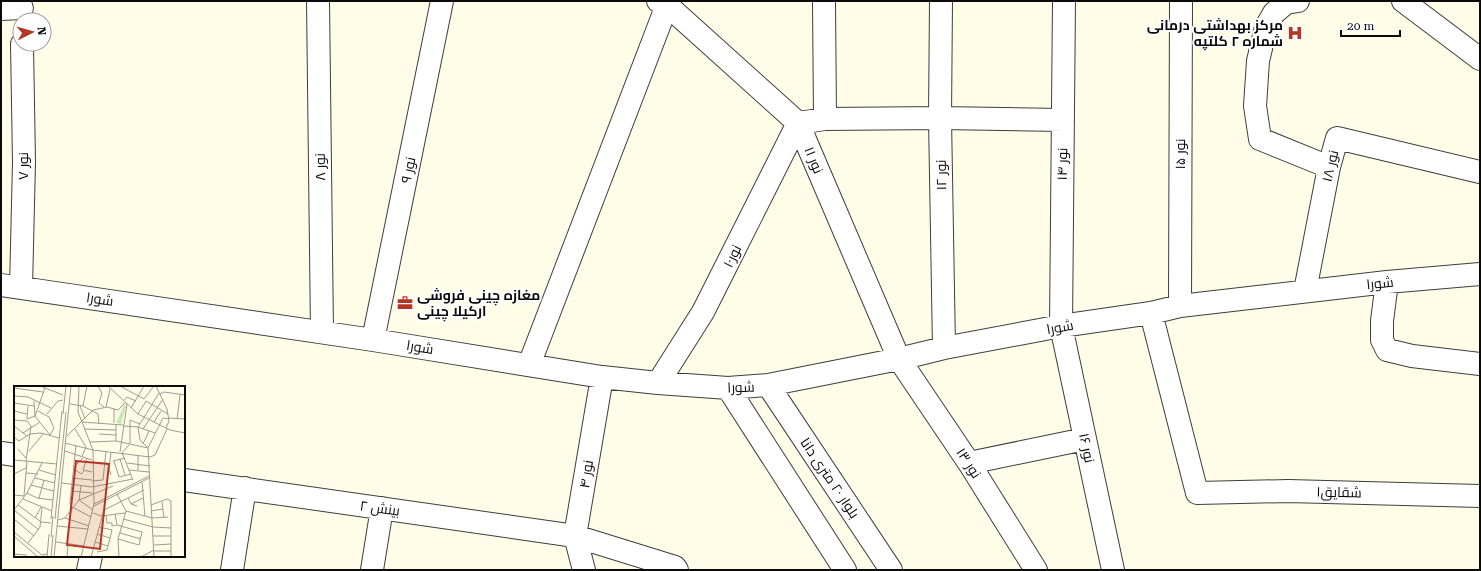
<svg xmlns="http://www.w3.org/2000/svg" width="1481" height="571" font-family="'Roboto Serif',Cairo,serif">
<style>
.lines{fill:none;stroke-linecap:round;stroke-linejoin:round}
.minor-casing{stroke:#3d3d3d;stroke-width:24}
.minor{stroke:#fff;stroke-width:22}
.labels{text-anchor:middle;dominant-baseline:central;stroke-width:4;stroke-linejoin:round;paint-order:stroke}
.poi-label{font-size:14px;font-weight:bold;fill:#0a0a0a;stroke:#fff;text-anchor:end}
.street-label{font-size:14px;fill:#0a0a0a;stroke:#fff}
.inset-road{fill:none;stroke:#9d9c8f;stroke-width:1}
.view{fill:#b53527;fill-opacity:0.15;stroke:#b53527;stroke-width:2}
.inset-edge{fill:none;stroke:#0a0a0a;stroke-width:2}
</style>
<rect width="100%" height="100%" fill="#fffde7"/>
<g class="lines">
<defs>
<path id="minor" d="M 318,1 L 322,332
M 658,1 L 667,5 L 798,123 L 899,359 L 969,463 L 1036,570
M 824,1 L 825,119
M 941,1 L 940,118 L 944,348
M 1064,1 L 1061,326 L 1113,570
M 1298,1 L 1286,3 L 1274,13 L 1266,27 L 1258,61 L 1255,106 L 1260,139 L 1329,167
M 1403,1 L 1480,59
M 1,9 L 22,8
M 1387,282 L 1382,321 L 1382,340 L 1387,350 L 1412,356 L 1480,364
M 1,285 L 373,340 L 602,377 L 658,383 L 728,388 L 768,385 L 899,359 L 944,348 L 1061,326 L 1151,313 L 1180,306 L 1387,282 L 1480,274
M 21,288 L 24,162 L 22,44
M 1305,291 L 1329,167 L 1337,138 L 1480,172
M 1180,306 L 1181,1
M 1151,313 L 1197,493 L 1288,491 L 1480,496
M 373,340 L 442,1
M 529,365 L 667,5
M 658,383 L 703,312 L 798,123 L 825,119 L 940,118 L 1063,120
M 768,385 L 891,570
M 728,388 L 845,570
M 1,453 L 15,455
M 969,463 L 1085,439
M 184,480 L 575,536 L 675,567 L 677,570
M 88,570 L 91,556
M 232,570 L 245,488
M 372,570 L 382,508
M 584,570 L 575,536 L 602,377"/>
</defs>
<use href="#minor" class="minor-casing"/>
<use href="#minor" class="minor"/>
</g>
<defs>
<symbol id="hospital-bare" viewBox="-9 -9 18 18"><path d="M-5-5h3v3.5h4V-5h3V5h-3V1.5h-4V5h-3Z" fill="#b53527" stroke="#fff" stroke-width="2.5" paint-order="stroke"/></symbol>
<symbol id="office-bare" viewBox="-9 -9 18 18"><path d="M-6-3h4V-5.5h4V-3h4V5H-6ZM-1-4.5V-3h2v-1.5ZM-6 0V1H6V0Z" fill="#b53527" stroke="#fff" stroke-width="2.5" paint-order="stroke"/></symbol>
</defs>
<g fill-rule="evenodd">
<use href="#hospital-bare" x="1284" y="22" width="22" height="22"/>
<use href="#office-bare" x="394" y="292" width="22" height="22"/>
</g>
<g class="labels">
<g class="poi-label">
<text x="1283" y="25">مرکز بهداشتی درمانی<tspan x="1283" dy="16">شماره ۲ کلتپه</tspan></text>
<text x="417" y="295" text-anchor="start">مغازه چینی فروشی<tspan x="417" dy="16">ارکیلا چینی</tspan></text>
</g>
<g class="street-label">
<text transform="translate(1180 154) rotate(-90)">نور ۱۵</text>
<text transform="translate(814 160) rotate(67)">نور ۱۱</text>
<text transform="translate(1062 164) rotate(-89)">نور ۱۴</text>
<text transform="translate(23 166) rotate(-90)">نور ۷</text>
<text transform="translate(1330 166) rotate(-77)">نور ۱۸</text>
<text transform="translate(320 167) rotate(-91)">نور ۸</text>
<text transform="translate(408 170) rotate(-78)">نور ۹</text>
<text transform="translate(941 175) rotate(-91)">نور ۱۲</text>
<text transform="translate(732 256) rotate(-63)">نور۱۰</text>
<text transform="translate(1380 283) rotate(-6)">شورا</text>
<text transform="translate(100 299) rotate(8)">شورا</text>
<text transform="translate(1060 327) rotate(-10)">شورا</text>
<text transform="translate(420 347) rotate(9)">شورا</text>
<text transform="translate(741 387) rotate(-2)">شورا</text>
<text transform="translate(1087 448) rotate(78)">نور ۱۶</text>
<text transform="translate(969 463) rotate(57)">نور ۱۳</text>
<text transform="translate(586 474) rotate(-81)">نور ۴</text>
<text transform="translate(830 478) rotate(56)">بلوار ۲۰ متری دانا</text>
<text transform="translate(1339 492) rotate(1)">شقایق۱</text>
<text transform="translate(380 508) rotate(8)">بینش ۲</text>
</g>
</g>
<g transform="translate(14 386)">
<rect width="171" height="171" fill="#fffde7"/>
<path d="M 110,19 L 112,20 L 107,38 L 102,37 Z" fill="#c6e6b3"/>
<path class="inset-road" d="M 26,0 L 49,9M 65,0 L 64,26 L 79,64 L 80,118 L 67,171M 84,0 L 88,7 L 85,17 L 90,21M 94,0 L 124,28 L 156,44 L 171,47M 106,0 L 130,13M 142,0 L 153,23 L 155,35 L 152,42M 0,2 L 29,6M 145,7 L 124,41 L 126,54 L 134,62 L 149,32 L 155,33M 146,8 L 150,6 L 171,9M 0,10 L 14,11 L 37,22M 130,13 L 140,0M 110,14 L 113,11 L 122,15M 20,15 L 21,30 L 36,49 L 40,42 L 35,31 L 24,25M 132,15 L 154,28M 0,17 L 20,20M 56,18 L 69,20 L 84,28 L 85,38M 66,20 L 71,33M 69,20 L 73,0M 92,21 L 96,3M 117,22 L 130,0M 0,25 L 13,28M 33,28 L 44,15 L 49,14M 49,28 L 52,0M 124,28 L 132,15M 154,32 L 171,33M 13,33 L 21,30 L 31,2M 13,33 L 14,20M 163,33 L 166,9M 0,34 L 13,35M 68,36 L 109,39M 140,36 L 147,25M 100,37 L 100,23M 0,40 L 13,50M 109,40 L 124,41 L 141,47M 61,43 L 72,61 L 68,70M 71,43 L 102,44M 129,43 L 149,13M 9,47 L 26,36M 85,48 L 102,49M 53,50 L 79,24 L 93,21 L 104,24 L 112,16M 0,51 L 5,55 L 16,48 L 27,47 L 45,52M 102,55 L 102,38M 76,56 L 102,55 L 134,62 L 140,171M 51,57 L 79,64 L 136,71M 116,58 L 116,34 L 126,38M 129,58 L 135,45M 115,59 L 108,67 L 119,94M 4,63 L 12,72M 15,65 L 30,47M 51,65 L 78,74M 106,66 L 113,18M 124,69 L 124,84M 136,71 L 141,69 L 153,43M 73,72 L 69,84 L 78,86M 106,73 L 111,89M 0,74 L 43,78M 12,75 L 17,40 L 13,35M 99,75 L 111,72M 100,75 L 105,91 L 117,88M 113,77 L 136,80M 59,82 L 67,88 L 71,84M 59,82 L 70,71M 25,84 L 42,89M 115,84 L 135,86M 12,87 L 24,88M 0,88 L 12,82M 97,89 L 95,83 L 97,66M 21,92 L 41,97M 58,92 L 78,94M 78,95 L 89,94 L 92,65M 128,96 L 131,130M 48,97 L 78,101 L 119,93M 17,99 L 40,105M 67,99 L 65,114 L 79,124M 57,105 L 79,107M 13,107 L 23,112 L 39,114M 103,108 L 112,125 L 104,153 L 105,171M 0,109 L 10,110 L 13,75M 25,112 L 30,94M 114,112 L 117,118 L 123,120M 9,113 L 38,125M 148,116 L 150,132M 80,118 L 135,90M 117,118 L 129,112M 4,119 L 27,136 L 37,137M 137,119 L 153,113 L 157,115 L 157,171M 80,120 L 135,92M 58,121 L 56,117 L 62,59M 58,121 L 77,131M 0,124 L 13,107 L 28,77M 0,124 L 25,144M 112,125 L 138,132M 137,125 L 149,123M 79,127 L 87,130 L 111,127M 101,128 L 103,139 L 128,146 L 125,159 L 104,153M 92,129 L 93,137 L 98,137 L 98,140 L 103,139M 21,132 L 27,121M 51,132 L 75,140M 138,132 L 154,131M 0,133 L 20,150M 37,133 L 48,25M 41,133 L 52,26M 109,133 L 139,141 L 157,142M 44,134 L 51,132 L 65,114 L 99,100M 43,140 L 74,143M 0,146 L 28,169 L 33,168M 106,147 L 127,153M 83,148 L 96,152M 0,150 L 24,171M 139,150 L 157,150M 37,151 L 39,130M 42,156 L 70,160M 81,156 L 94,160 L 98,144 L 85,141M 14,157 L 26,141 L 28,122M 140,159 L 157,158M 140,165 L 157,165M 83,166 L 93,164 L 94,160M 0,168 L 13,169M 33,171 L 35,148M 37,171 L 39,149M 40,171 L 57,0M 53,171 L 54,158M 77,171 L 90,124 L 130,104M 127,171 L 140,164"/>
<path class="view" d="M 62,75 L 95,78 L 86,163 L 53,159 Z"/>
<rect width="171" height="171" class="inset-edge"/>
</g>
<rect width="1481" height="571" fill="none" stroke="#0a0a0a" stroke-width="4"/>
<g transform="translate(32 32) rotate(84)"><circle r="19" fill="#ffffff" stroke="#9d9d9d"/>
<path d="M0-3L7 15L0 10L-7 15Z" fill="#b53527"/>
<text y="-6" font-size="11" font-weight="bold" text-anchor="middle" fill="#0a0a0a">N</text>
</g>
<path d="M1341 30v6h59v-6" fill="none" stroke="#0a0a0a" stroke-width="2"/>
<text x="1347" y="30" font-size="12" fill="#0a0a0a" stroke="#ffffff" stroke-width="3" paint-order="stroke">20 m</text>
</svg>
